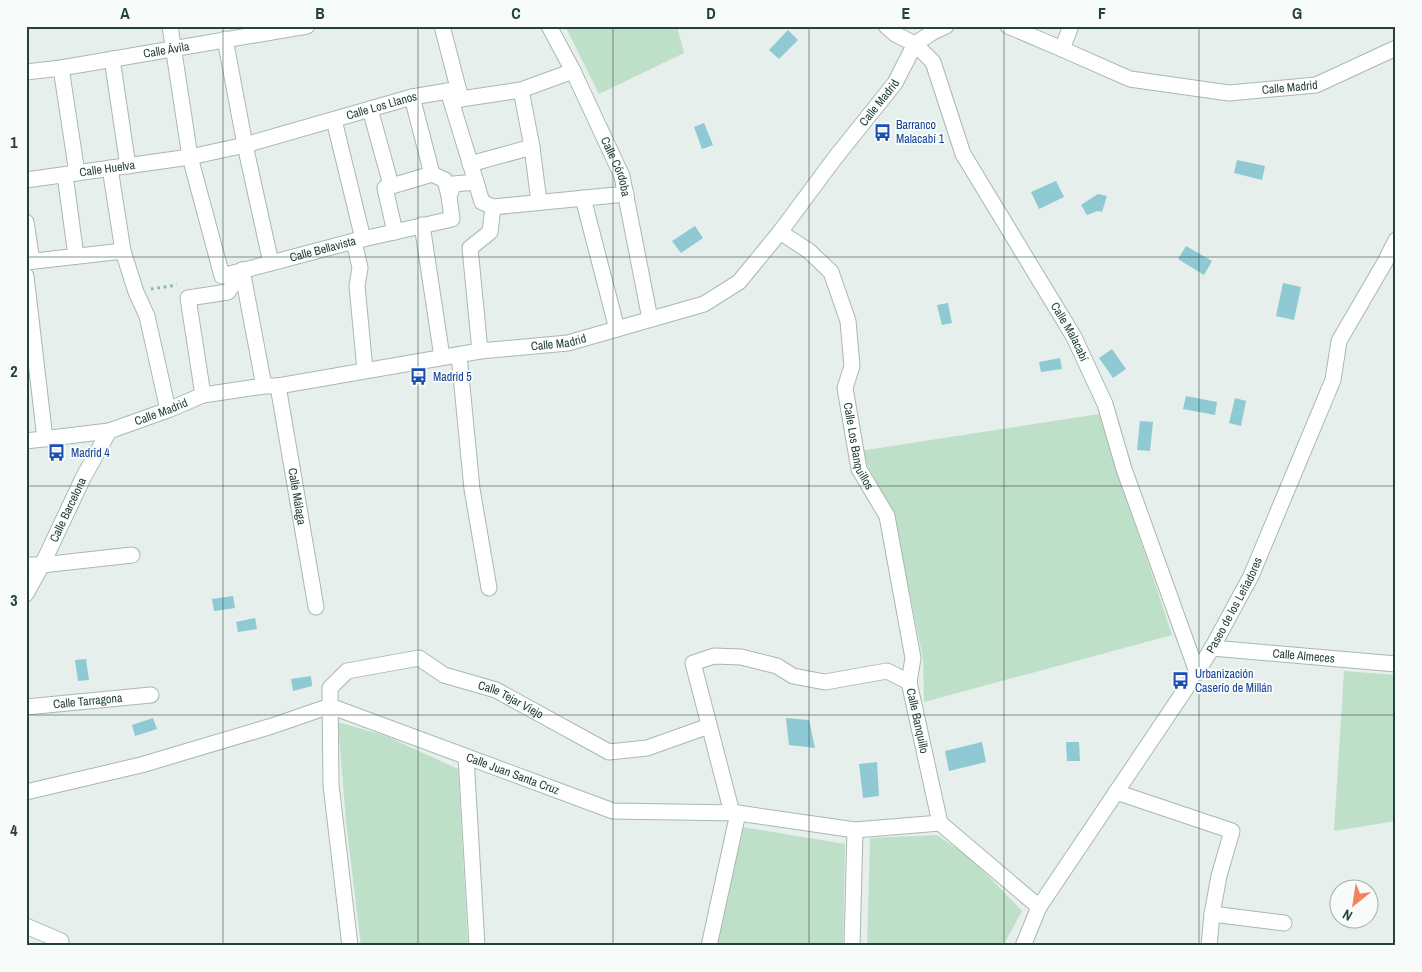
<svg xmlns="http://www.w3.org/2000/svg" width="1422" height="972" font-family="'Archivo Narrow',sans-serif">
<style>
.green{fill:#bfe0c8}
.water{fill:#8ec9d4}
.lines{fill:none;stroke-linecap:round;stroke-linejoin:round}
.minor-casing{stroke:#a8b8b2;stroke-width:17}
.path{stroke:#86b3a5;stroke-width:3;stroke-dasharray:2.5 4;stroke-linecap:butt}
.minor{stroke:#fff;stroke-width:15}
.grid{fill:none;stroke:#24423a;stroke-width:1;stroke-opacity:0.55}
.labels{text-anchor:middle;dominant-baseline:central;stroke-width:4;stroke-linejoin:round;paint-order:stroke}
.street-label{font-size:12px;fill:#24423a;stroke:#f7fbf9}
.transit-label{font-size:12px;fill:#164399;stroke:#f7fbf9;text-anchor:start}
.neatline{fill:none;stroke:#24423a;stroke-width:2}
.grid-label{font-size:16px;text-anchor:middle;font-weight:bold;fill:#24423a}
</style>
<rect width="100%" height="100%" fill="#e6efeb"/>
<path class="green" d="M 565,26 L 677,26 L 684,53 L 599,94 Z
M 1099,414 L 1172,635 L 924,702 L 923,659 L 894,516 L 860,451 Z
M 1344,671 L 1396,675 L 1396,821 L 1334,831 Z
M 338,722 L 386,736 L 458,769 L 468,946 L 361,946 L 346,822 Z
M 743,827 L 845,844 L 843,946 L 715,946 Z
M 937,835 L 973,860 L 1022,911 L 1003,946 L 867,946 L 870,838 Z"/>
<path class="water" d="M 788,30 L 798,40 L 779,59 L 769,50 Z
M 704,123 L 713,145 L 702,149 L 694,127 Z
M 1237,160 L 1265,166 L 1262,180 L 1234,173 Z
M 1056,181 L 1064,197 L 1039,209 L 1031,192 Z
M 1098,194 L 1107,196 L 1102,212 L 1098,211 L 1087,215 L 1081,205 Z
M 695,226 L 703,238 L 681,253 L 672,241 Z
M 1186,246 L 1212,261 L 1204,275 L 1178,259 Z
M 1283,283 L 1301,287 L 1294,320 L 1276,316 Z
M 948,303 L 952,323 L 942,325 L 937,305 Z
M 1112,349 L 1126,369 L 1113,378 L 1099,358 Z
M 1060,358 L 1062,369 L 1041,372 L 1039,362 Z
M 1186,396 L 1217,402 L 1215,415 L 1183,409 Z
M 1235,398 L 1246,401 L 1241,426 L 1229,423 Z
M 1140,421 L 1153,422 L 1150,451 L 1137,450 Z
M 233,596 L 235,608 L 214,611 L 212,599 Z
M 255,618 L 257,629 L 238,632 L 236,622 Z
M 86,659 L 89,680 L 78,681 L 75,660 Z
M 311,676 L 312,686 L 293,691 L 291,679 Z
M 153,718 L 157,729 L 135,736 L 132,725 Z
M 786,718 L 809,720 L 815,748 L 789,745 Z
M 982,742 L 986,762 L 949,771 L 945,751 Z
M 1066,742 L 1079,742 L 1080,761 L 1067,761 Z
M 877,762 L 879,796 L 863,798 L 859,764 Z"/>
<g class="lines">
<defs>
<g id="minor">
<path id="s1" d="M 170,26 L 190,157 L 222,276 L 354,241 L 452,219 L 449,196 L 454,184 L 476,182 L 482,202 L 493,207 L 626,194"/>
<path d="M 442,26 L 461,99"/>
<path id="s2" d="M 549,26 L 573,71 L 622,176 L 650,319"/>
<path id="s3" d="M 886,26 L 895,34 L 915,44 L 933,62 L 963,154 L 1074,337 L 1105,404 L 1124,469 L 1197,672"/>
<path id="s4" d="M 1008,26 L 1062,49 L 1130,79 L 1229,93 L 1316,85 L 1396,48"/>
<path d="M 225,39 L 245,145 L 271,263"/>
<path d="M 1062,49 L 1071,26"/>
<path d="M 112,59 L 128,166"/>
<path d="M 61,68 L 77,173"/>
<path id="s5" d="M 26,72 L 61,68 L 307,26"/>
<path d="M 521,90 L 532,147 L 539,202"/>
<path d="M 448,91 L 476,182"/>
<path d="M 412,97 L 432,174 L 445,180 L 449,196"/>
<path d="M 370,109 L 391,185"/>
<path d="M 334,120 L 363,239"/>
<path d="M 470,164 L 532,147"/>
<path d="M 110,168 L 123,251 L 136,292 L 147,316 L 168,410"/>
<path d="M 65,175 L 76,256"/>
<path id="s6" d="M 26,180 L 190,157 L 245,145 L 412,97 L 448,91 L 461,99 L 521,90 L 573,71"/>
<path d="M 583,198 L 617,329"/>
<path d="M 26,222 L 32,261"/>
<path d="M 422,225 L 442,357"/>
<path d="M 395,232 L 385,188 L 432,174"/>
<path id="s7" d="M 780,232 L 809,251 L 831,272 L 848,321 L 852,366 L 845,388 L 859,469 L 887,516 L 913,658 L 909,682"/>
<path d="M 354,241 L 360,268 L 357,286 L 365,370"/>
<path d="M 26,262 L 123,251"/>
<path d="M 242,270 L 264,386"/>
<path d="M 26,276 L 45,439"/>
<path d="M 480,351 L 470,248 L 490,232 L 493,207"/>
<path d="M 459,355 L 472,489 L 489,588"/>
<path id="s8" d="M 278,386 L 316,607"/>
<path d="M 203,395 L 188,298 L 228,292 L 242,270"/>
<path id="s9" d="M 26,441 L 109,431 L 168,410 L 203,395 L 264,386 L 278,386 L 480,351 L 568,343 L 704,304 L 739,282 L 780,232 L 835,158 L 895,83 L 915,44 L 933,32 L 946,26"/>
<path d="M 26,565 L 42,565 L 132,555"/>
<path id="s10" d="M 26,594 L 42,565 L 83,478 L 109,431"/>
<path id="s11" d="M 1212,648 L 1396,664"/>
<path id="s12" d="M 330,706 L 613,811 L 738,813 L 855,830 L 940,823"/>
<path id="s13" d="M 26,707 L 151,695"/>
<path d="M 466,757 L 477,946"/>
<path d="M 26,792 L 141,765 L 272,726 L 330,706"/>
<path d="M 1116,792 L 1232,831 L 1219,876 L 1212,914 L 1284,923"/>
<path id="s14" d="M 732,813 L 693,663 L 714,656 L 741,657 L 777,666 L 793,676 L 825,682 L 887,671 L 909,682 L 940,823 L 1039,907"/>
<path d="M 26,926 L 61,941"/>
<path id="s15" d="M 350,946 L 331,785 L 330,688 L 347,671 L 419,658 L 444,675 L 496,690 L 609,752 L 647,748 L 709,726"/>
<path d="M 709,946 L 738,813"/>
<path d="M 852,946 L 855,830"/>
<path id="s16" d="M 1023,946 L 1039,907 L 1197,672 L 1212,648 L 1251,576 L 1333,380 L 1339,341 L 1385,262 L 1396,240"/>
<path d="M 1209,946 L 1212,914"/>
</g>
</defs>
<use href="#minor" class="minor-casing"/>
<path class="path" d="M 151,289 L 177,285"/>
<use href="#minor" class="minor"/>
</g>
<path class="grid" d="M 223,26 L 223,946M 418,26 L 418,946M 613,26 L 613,946M 809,26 L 809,946M 1004,26 L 1004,946M 1199,26 L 1199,946M 26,257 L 1396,257M 26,486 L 1396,486M 26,715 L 1396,715"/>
<defs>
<symbol id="bus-bare" viewBox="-9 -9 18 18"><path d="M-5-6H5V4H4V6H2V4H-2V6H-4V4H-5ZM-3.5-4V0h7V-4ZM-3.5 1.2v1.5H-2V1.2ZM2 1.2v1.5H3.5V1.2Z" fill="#1a4fb4" stroke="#f7fbf9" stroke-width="2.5" paint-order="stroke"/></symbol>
</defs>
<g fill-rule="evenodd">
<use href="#bus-bare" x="870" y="120" width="25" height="25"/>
<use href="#bus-bare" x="406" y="364" width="25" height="25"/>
<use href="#bus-bare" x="44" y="440" width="25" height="25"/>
<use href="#bus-bare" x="1168" y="668" width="25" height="25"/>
</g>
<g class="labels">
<g class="street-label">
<text stroke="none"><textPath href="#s5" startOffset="142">Calle Ávila</textPath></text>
<text stroke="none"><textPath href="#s4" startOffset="294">Calle Madrid</textPath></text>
<text stroke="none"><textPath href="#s9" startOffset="964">Calle Madrid</textPath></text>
<text stroke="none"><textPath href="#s6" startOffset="364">Calle Los Llanos</textPath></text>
<text stroke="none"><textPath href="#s2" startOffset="156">Calle Córdoba</textPath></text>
<text stroke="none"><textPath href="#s6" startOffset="82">Calle Huelva</textPath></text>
<text stroke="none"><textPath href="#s1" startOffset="360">Calle Bellavista</textPath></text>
<text stroke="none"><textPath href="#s3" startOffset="364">Calle Malacabí</textPath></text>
<text stroke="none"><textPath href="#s9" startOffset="544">Calle Madrid</textPath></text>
<text stroke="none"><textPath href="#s9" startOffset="139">Calle Madrid</textPath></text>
<text stroke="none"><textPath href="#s7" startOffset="245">Calle Los Banquillos</textPath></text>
<text stroke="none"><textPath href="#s8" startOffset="112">Calle Málaga</textPath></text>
<text stroke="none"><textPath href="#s10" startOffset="94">Calle Barcelona</textPath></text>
<text stroke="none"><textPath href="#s16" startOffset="402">Paseo de los Leñadores</textPath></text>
<text stroke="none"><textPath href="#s11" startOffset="92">Calle Almeces</textPath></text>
<text stroke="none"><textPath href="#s15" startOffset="458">Calle Tejar Viejo</textPath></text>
<text stroke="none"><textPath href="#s13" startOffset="62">Calle Tarragona</textPath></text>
<text stroke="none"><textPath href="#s14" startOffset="420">Calle Banquillo</textPath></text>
<text stroke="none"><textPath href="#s12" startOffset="195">Calle Juan Santa Cruz</textPath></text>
</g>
<g class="transit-label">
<text x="896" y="125">Barranco<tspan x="896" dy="14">Malacabí 1</tspan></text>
<text x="433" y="377">Madrid 5</text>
<text x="71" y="453">Madrid 4</text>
<text x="1195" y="674">Urbanización<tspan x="1195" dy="14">Caserío de Millán</tspan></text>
</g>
</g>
<rect width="1422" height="972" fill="none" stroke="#f7fbf9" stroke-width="55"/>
<g transform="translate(1354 904) rotate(210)"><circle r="24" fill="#f7fbf9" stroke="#a3b1ad"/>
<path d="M0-4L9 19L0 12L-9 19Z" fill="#f4845f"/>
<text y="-8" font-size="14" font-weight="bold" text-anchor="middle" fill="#24423a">N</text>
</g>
<rect x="28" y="28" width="1366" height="916" class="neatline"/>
<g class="grid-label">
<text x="125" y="19">A</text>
<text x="320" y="19">B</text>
<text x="516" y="19">C</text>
<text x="711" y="19">D</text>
<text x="906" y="19">E</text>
<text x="1102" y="19">F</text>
<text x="1297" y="19">G</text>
<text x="14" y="148">1</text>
<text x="14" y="377">2</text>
<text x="14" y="606">3</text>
<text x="14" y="836">4</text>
</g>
</svg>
